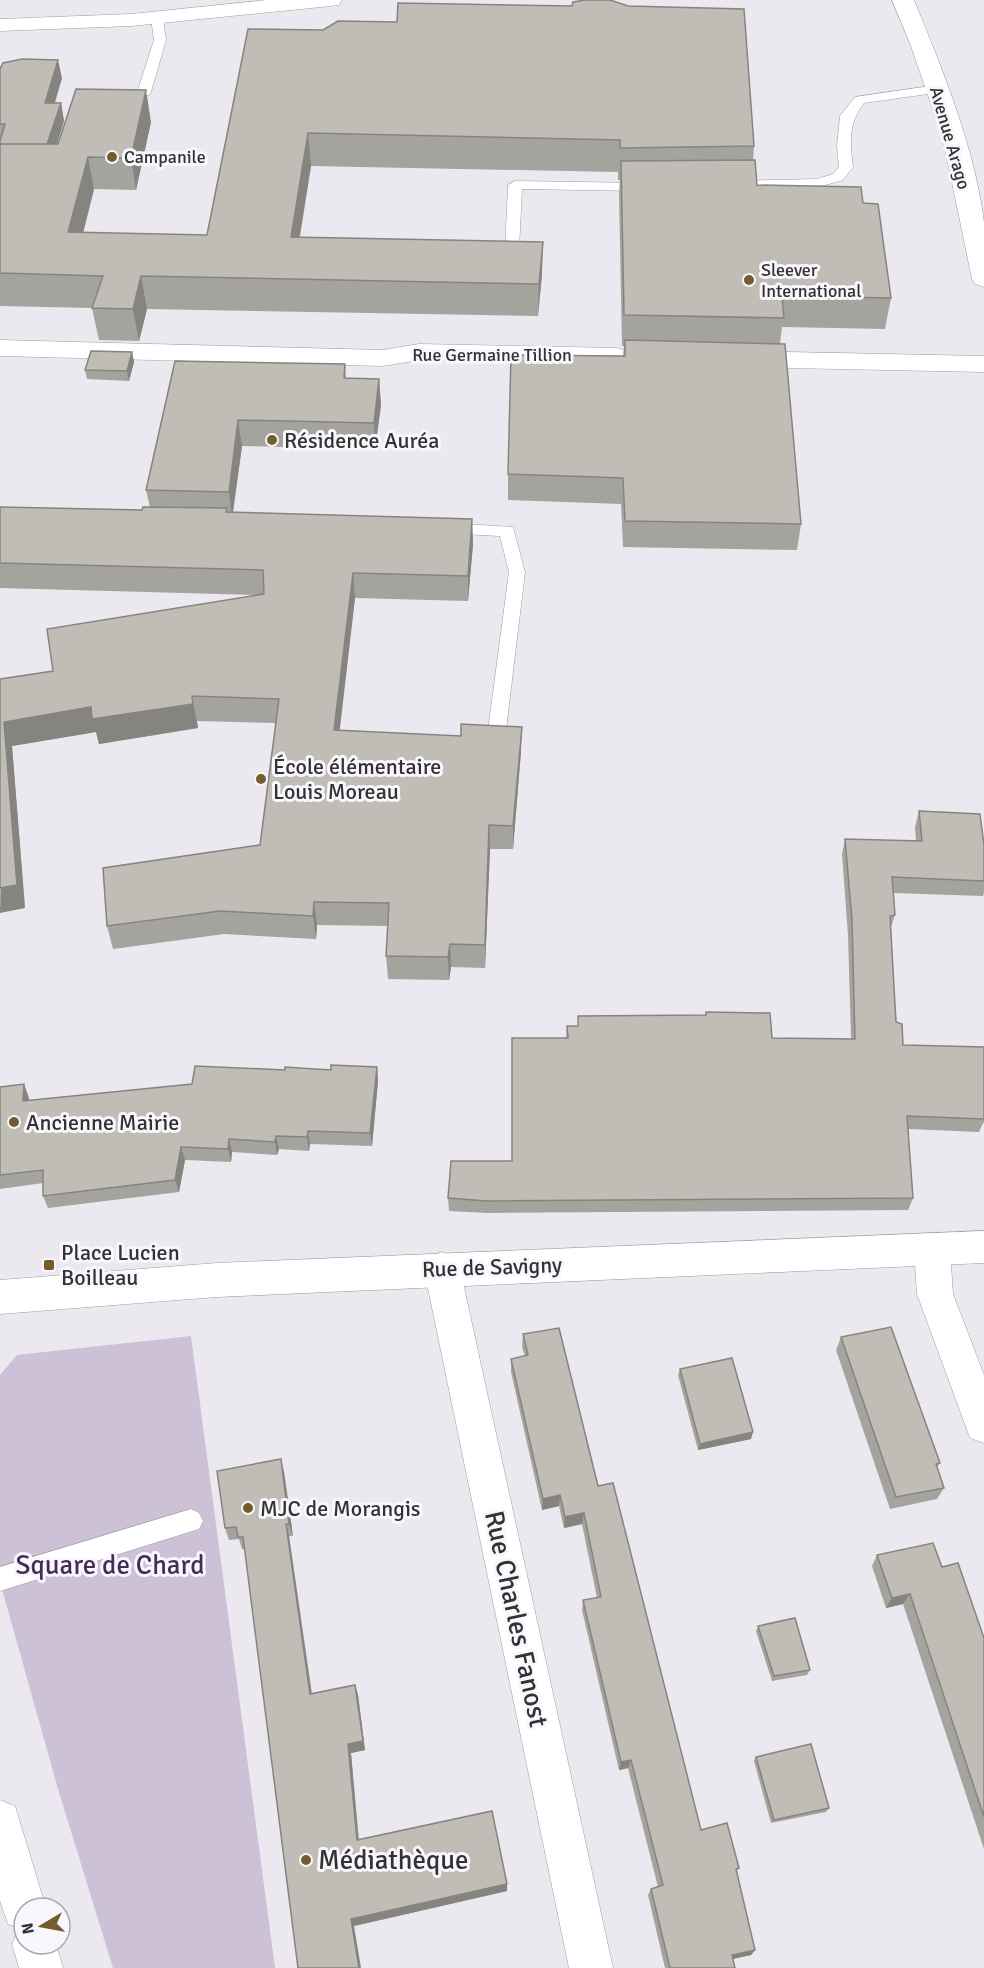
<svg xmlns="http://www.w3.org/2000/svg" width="984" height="1968" font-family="Signika,sans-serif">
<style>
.green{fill:#ccc1d6}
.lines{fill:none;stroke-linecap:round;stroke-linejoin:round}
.service-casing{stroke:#9e9ba1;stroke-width:1}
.minor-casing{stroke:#9e9ba1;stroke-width:1}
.tertiary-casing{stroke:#9e9ba1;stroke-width:1}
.secondary-casing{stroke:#9e9ba1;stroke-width:1}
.service{fill:#fff;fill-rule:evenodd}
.minor{fill:#fff;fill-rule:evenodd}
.tertiary{fill:#fff;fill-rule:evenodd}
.secondary{fill:#fff;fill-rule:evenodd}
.wall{fill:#a4a39d}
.shaded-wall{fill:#86847f}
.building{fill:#bfbdb6;stroke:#86847f;stroke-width:1.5}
.poi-dot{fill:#725d2c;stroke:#f9f6fc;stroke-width:2}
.labels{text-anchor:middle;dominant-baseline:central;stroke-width:6;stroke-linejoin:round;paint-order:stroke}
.far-street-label{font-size:18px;fill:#323134;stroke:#f9f6fc}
.far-poi-label{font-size:18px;fill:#323134;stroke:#f9f6fc;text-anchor:start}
.poi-label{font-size:22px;fill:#323134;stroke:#f9f6fc;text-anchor:start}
.street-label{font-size:22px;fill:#323134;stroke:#f9f6fc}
.near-park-label{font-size:27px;fill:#432d56;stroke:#f9f6fc}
.near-street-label{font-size:27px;fill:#323134;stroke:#f9f6fc}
.near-poi-label{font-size:27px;fill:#323134;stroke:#f9f6fc;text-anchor:start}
</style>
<rect width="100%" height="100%" fill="#ece8ef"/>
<path class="green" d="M 191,1336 L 275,1968 L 113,1968 L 58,1789 L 0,1582 L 0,1375 L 17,1355 Z"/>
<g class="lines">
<defs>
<path id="service" d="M 157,14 L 163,18 L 166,40 L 151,92 L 149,95 L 123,103 L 118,102 L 116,99 L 118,96 L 138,90 L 154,40 L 151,18 Z
M 937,85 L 942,86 L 944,89 L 942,92 L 864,103 C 848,123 850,142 853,167 L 843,180 L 818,187 L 730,189 L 723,185 L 730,181 L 817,179 L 833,174 L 839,167 L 837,146 L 840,116 L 855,97 Z
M 515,181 L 644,183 L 651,187 L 644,191 L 522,189 L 519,250 L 512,254 L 505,250 L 508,185 Z
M 447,523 L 513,527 L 525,572 L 505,738 L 502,743 L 496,745 L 490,743 L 487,738 L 509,572 L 500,536 L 441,533 L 439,529 L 441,525 Z
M 191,1509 L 199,1513 L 203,1521 L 199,1529 L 0,1591 L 0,1567 Z"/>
<path id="minor" d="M 892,0 L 914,0 C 942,68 975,149 984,222 C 984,243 984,266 984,287 L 975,284 L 972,279 L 943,139 L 911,46 Z
M 0,340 L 383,350 L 419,344 L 616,348 L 625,350 L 629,356 L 625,362 L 616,364 L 419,360 L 383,366 L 0,356 Z
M 742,351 L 984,356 L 984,372 L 742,367 L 733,365 L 729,359 L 733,353 Z
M 932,1234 L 945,1238 L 950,1250 L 953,1294 L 984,1375 L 984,1443 L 970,1438 L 917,1294 L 914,1250 L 919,1238 Z
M 442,1252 L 455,1257 L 460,1269 L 613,1968 L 569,1968 L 424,1269 L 429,1257 Z
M 0,1800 L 15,1806 L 46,1908 L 24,1908 L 24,1944 L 56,1944 L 63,1968 L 19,1968 L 12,1944 L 19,1928 L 8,1924 L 0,1901 Z"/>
<path id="tertiary" d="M 984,1231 L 984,1263 L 217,1297 L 0,1314 L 0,1280 L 217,1263 Z"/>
<path id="secondary" d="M 267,0 L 342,0 L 339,5 L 331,6 L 131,26 L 0,31 L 0,19 L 131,14 Z"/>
</defs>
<use href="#service" class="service-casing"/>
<use href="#minor" class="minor-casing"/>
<use href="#tertiary" class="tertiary-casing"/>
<use href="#secondary" class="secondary-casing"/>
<use href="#service" class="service"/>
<use href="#minor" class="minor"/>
<use href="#tertiary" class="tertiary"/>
<use href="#secondary" class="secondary"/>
</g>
<path class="wall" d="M 248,29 L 754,146 L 753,160 L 757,185 L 863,203 L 891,298 L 885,329 L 782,327 L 780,344 L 801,524 L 797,550 L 623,547 L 621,504 L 508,500 L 508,474 L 623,356 L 624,346 L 622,346 L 619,193 L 620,180 L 618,180 L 618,172 L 311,166 L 300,237 L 542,274 L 538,316 L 147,309 L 139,341 L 99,340 L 92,308 L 0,306 L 0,69 L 62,78 L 55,103 L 61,103 L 64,121 L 57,144 L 151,122 L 136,190 L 94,189 L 83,233 L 207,235 Z
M 132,352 L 134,362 L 129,381 L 87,379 L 85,370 Z
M 175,361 L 345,364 L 346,378 L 379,379 L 381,405 L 375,449 L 242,446 L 233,513 L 472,519 L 473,544 L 468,601 L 355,598 L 339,730 L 521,751 L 513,849 L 490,849 L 485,968 L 451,967 L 449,980 L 388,979 L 386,956 L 388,926 L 317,925 L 316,939 L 224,934 L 113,949 L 107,926 L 260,845 L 276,723 L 197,721 L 198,728 L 99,744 L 96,732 L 12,746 L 25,908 L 0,679 L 53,671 L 256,595 L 0,588 L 0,507 L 142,510 L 150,507 L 146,490 Z
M 919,811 L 984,845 L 984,892 L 983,896 L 893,893 L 895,915 L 891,927 L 896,1022 L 903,1045 L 984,1047 L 984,1123 L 983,1123 L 979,1132 L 908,1129 L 913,1198 L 908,1210 L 487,1213 L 449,1211 L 448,1198 L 512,1161 L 566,1038 L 567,1026 L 578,1026 L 578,1016 L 705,1015 L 706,1012 L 772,1038 L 851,1039 L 848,935 L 842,854 L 845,839 L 916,841 L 915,827 Z
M 377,1067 L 378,1081 L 372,1146 L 310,1144 L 309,1151 L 279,1149 L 277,1155 L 232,1152 L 231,1162 L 185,1160 L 179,1192 L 48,1208 L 43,1196 L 43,1183 L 0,1189 L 0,1087 L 29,1098 L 29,1100 L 192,1084 L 285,1070 L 331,1070 Z
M 523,1334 L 598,1486 L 701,1830 L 739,1868 L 736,1872 L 755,1950 L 751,1955 L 733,1959 L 735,1968 L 665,1968 L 648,1895 L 651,1889 L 658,1887 L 628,1768 L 619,1770 L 582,1610 L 583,1600 L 597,1598 L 582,1524 L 564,1528 L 559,1506 L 542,1510 L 511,1372 L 511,1359 L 525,1356 L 522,1347 Z
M 841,1337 L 940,1463 L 937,1467 L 944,1488 L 937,1499 L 890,1509 L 836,1350 Z
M 680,1369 L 751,1439 L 698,1450 L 678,1375 Z
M 284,1472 L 293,1536 L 289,1536 L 312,1694 L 355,1685 L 358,1695 L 365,1750 L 351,1753 L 359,1840 L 507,1884 L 507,1891 L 354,1926 L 244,1549 L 242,1549 L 239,1539 L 229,1540 L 225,1528 Z
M 877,1555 L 942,1567 L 984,1638 L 984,1849 L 903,1604 L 886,1608 L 872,1566 Z
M 758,1626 L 810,1670 L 807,1675 L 772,1681 L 756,1631 Z
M 756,1757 L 829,1808 L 826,1812 L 771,1823 L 754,1761 Z"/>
<path class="shaded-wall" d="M 58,60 L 62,78 L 49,121 L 45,103 Z
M 146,90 L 151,122 L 136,190 L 131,158 Z
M 61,103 L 64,121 L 50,166 L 46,147 Z
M 308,133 L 311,166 L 294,269 L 291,237 Z
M 88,157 L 94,189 L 75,265 L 68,232 Z
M 543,242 L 542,274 L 538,316 L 539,284 Z
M 141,276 L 147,309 L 139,341 L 133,309 Z
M 132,352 L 134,362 L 129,381 L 127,371 Z
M 379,379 L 381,405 L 375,449 L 374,423 Z
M 238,420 L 242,446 L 232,518 L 229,492 Z
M 472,519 L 473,544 L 468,601 L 468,576 Z
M 353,573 L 355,598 L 337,754 L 334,730 Z
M 192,696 L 198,728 L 99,744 L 96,732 L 12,746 L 25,908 L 0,913 L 4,722 L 91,707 Z
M 522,727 L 521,751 L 513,849 L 513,826 Z
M 489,825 L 490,849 L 485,968 L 485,945 Z
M 314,902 L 317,925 L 316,939 L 313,916 Z
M 450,944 L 451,967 L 449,980 L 448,957 Z
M 377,1067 L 378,1081 L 372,1146 L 370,1133 Z
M 24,1084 L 29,1098 L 29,1115 L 23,1101 Z
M 308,1131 L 310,1144 L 309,1151 L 307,1137 Z
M 276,1136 L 279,1149 L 277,1155 L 275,1142 Z
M 229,1139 L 232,1152 L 231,1162 L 228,1149 Z
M 181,1147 L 185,1160 L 179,1192 L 175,1180 Z
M 753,1432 L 751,1439 L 698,1450 L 700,1444 Z
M 281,1459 L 284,1472 L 293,1536 L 289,1524 Z
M 560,1495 L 559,1506 L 542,1510 L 543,1499 Z
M 584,1513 L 582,1524 L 564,1528 L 565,1517 Z
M 286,1524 L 289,1536 L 313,1704 L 310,1694 Z
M 910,1594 L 903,1604 L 886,1608 L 892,1598 Z
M 355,1685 L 358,1695 L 365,1750 L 351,1753 L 359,1847 L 357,1840 L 348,1744 Z
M 631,1760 L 628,1768 L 619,1770 L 621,1762 Z
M 507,1884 L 507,1891 L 354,1926 L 361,1968 L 359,1968 L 351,1919 Z
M 755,1950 L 751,1955 L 728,1960 L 732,1955 Z"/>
<path class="building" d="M 585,0 L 610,0 L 628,6 L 744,9 L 754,146 L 620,148 L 620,140 L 308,133 L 291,237 L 543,242 L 539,284 L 141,276 L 133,309 L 92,308 L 103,276 L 0,273 L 0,144 L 58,144 L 76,89 L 146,90 L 131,158 L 88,157 L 68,232 L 207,235 L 248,29 L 323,30 L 338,21 L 397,22 L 398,3 L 572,6 L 573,2 Z
M 22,59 L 58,60 L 45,103 L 61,103 L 47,144 L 0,144 L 0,141 L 5,124 L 0,124 L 0,69 L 3,63 Z
M 755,160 L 757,185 L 861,187 L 863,203 L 878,204 L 891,298 L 782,296 L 784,318 L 624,315 L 621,161 Z
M 625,340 L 785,344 L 801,524 L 625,521 L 623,478 L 508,474 L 511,355 L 625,356 Z
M 91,351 L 132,352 L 127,371 L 85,370 Z
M 175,361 L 345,364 L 344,378 L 379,379 L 374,423 L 238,420 L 229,492 L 146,490 Z
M 0,507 L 142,510 L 143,507 L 227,508 L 226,512 L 472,519 L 468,576 L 353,573 L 334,730 L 461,736 L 461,724 L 522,727 L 513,826 L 489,825 L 485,945 L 450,944 L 448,957 L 386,956 L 389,903 L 314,902 L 313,916 L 220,911 L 107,926 L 103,868 L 260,845 L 279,699 L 192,696 L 193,704 L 92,719 L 91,707 L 4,722 L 17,885 L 0,888 L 0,679 L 53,671 L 47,629 L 264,594 L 263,570 L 0,563 Z
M 919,811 L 980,814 L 984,845 L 984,881 L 892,877 L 895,915 L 890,916 L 896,1022 L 902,1024 L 903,1045 L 984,1047 L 984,1119 L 907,1116 L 913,1198 L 487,1201 L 448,1198 L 451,1161 L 512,1161 L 512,1038 L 568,1038 L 567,1026 L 578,1026 L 578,1016 L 706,1015 L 706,1012 L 770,1013 L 772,1038 L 855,1039 L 852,920 L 845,839 L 922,841 Z
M 331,1065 L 377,1067 L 370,1133 L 308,1131 L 307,1137 L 276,1136 L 275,1142 L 229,1139 L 228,1149 L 181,1147 L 175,1180 L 43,1196 L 43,1170 L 0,1175 L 0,1087 L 24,1084 L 23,1101 L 192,1084 L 195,1066 L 285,1070 L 285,1067 L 331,1070 Z
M 891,1327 L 940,1463 L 936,1464 L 944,1488 L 896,1497 L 841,1337 Z
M 559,1328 L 598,1486 L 613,1483 L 701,1830 L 727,1823 L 739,1868 L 736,1869 L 755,1950 L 732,1955 L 735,1968 L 670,1968 L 651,1889 L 663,1885 L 631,1760 L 621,1762 L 583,1600 L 601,1597 L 584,1513 L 565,1517 L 560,1495 L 543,1499 L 511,1359 L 528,1355 L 523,1334 Z
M 732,1358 L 753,1432 L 700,1444 L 680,1369 Z
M 281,1459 L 289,1524 L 286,1524 L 310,1694 L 355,1685 L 363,1741 L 348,1744 L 357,1840 L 492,1811 L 507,1884 L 351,1919 L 359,1968 L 298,1968 L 243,1537 L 238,1537 L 236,1527 L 225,1528 L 217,1471 Z
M 933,1543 L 942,1567 L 958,1563 L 984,1638 L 984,1817 L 910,1594 L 892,1598 L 877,1555 Z
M 795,1618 L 810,1670 L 774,1676 L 758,1626 Z
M 811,1744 L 829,1808 L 774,1820 L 756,1757 Z"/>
<g class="poi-dot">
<circle cx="112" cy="157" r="6"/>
<circle cx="749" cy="280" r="6"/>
<circle cx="272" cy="440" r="6"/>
<circle cx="261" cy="779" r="6"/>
<circle cx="14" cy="1122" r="6"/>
<rect x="43" y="1259" width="12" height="12" rx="3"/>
<circle cx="248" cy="1508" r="6"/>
<circle cx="306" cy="1860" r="6"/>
</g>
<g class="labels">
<g class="far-street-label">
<text transform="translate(950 138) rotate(74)">Avenue Arago</text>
<text x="492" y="355">Rue Germaine Tillion</text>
</g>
<g class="far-poi-label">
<text x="124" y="157">Campanile</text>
<text x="761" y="270">Sleever<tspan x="761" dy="21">International</tspan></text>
</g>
<g class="poi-label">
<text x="284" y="440">Résidence Auréa</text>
<text x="273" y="766">École élémentaire<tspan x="273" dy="25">Louis Moreau</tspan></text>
<text x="26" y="1122">Ancienne Mairie</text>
<text x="61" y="1252">Place Lucien<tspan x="61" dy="25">Boilleau</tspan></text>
<text x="260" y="1508">MJC de Morangis</text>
</g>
<g class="street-label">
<text transform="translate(492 1267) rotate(-2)">Rue de Savigny</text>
</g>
<g class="near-park-label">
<text x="110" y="1565">Square de Chard</text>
</g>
<g class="near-street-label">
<text transform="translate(516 1619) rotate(78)">Rue Charles Fanost</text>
</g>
<g class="near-poi-label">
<text x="318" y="1860">Médiathèque</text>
</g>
</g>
<g transform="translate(42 1926) rotate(260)"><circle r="28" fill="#f9f6fc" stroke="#a9a7ac" stroke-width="1.5"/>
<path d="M0-4.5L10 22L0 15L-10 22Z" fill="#725d2c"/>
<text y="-9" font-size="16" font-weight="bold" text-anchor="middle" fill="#323134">N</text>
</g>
</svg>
